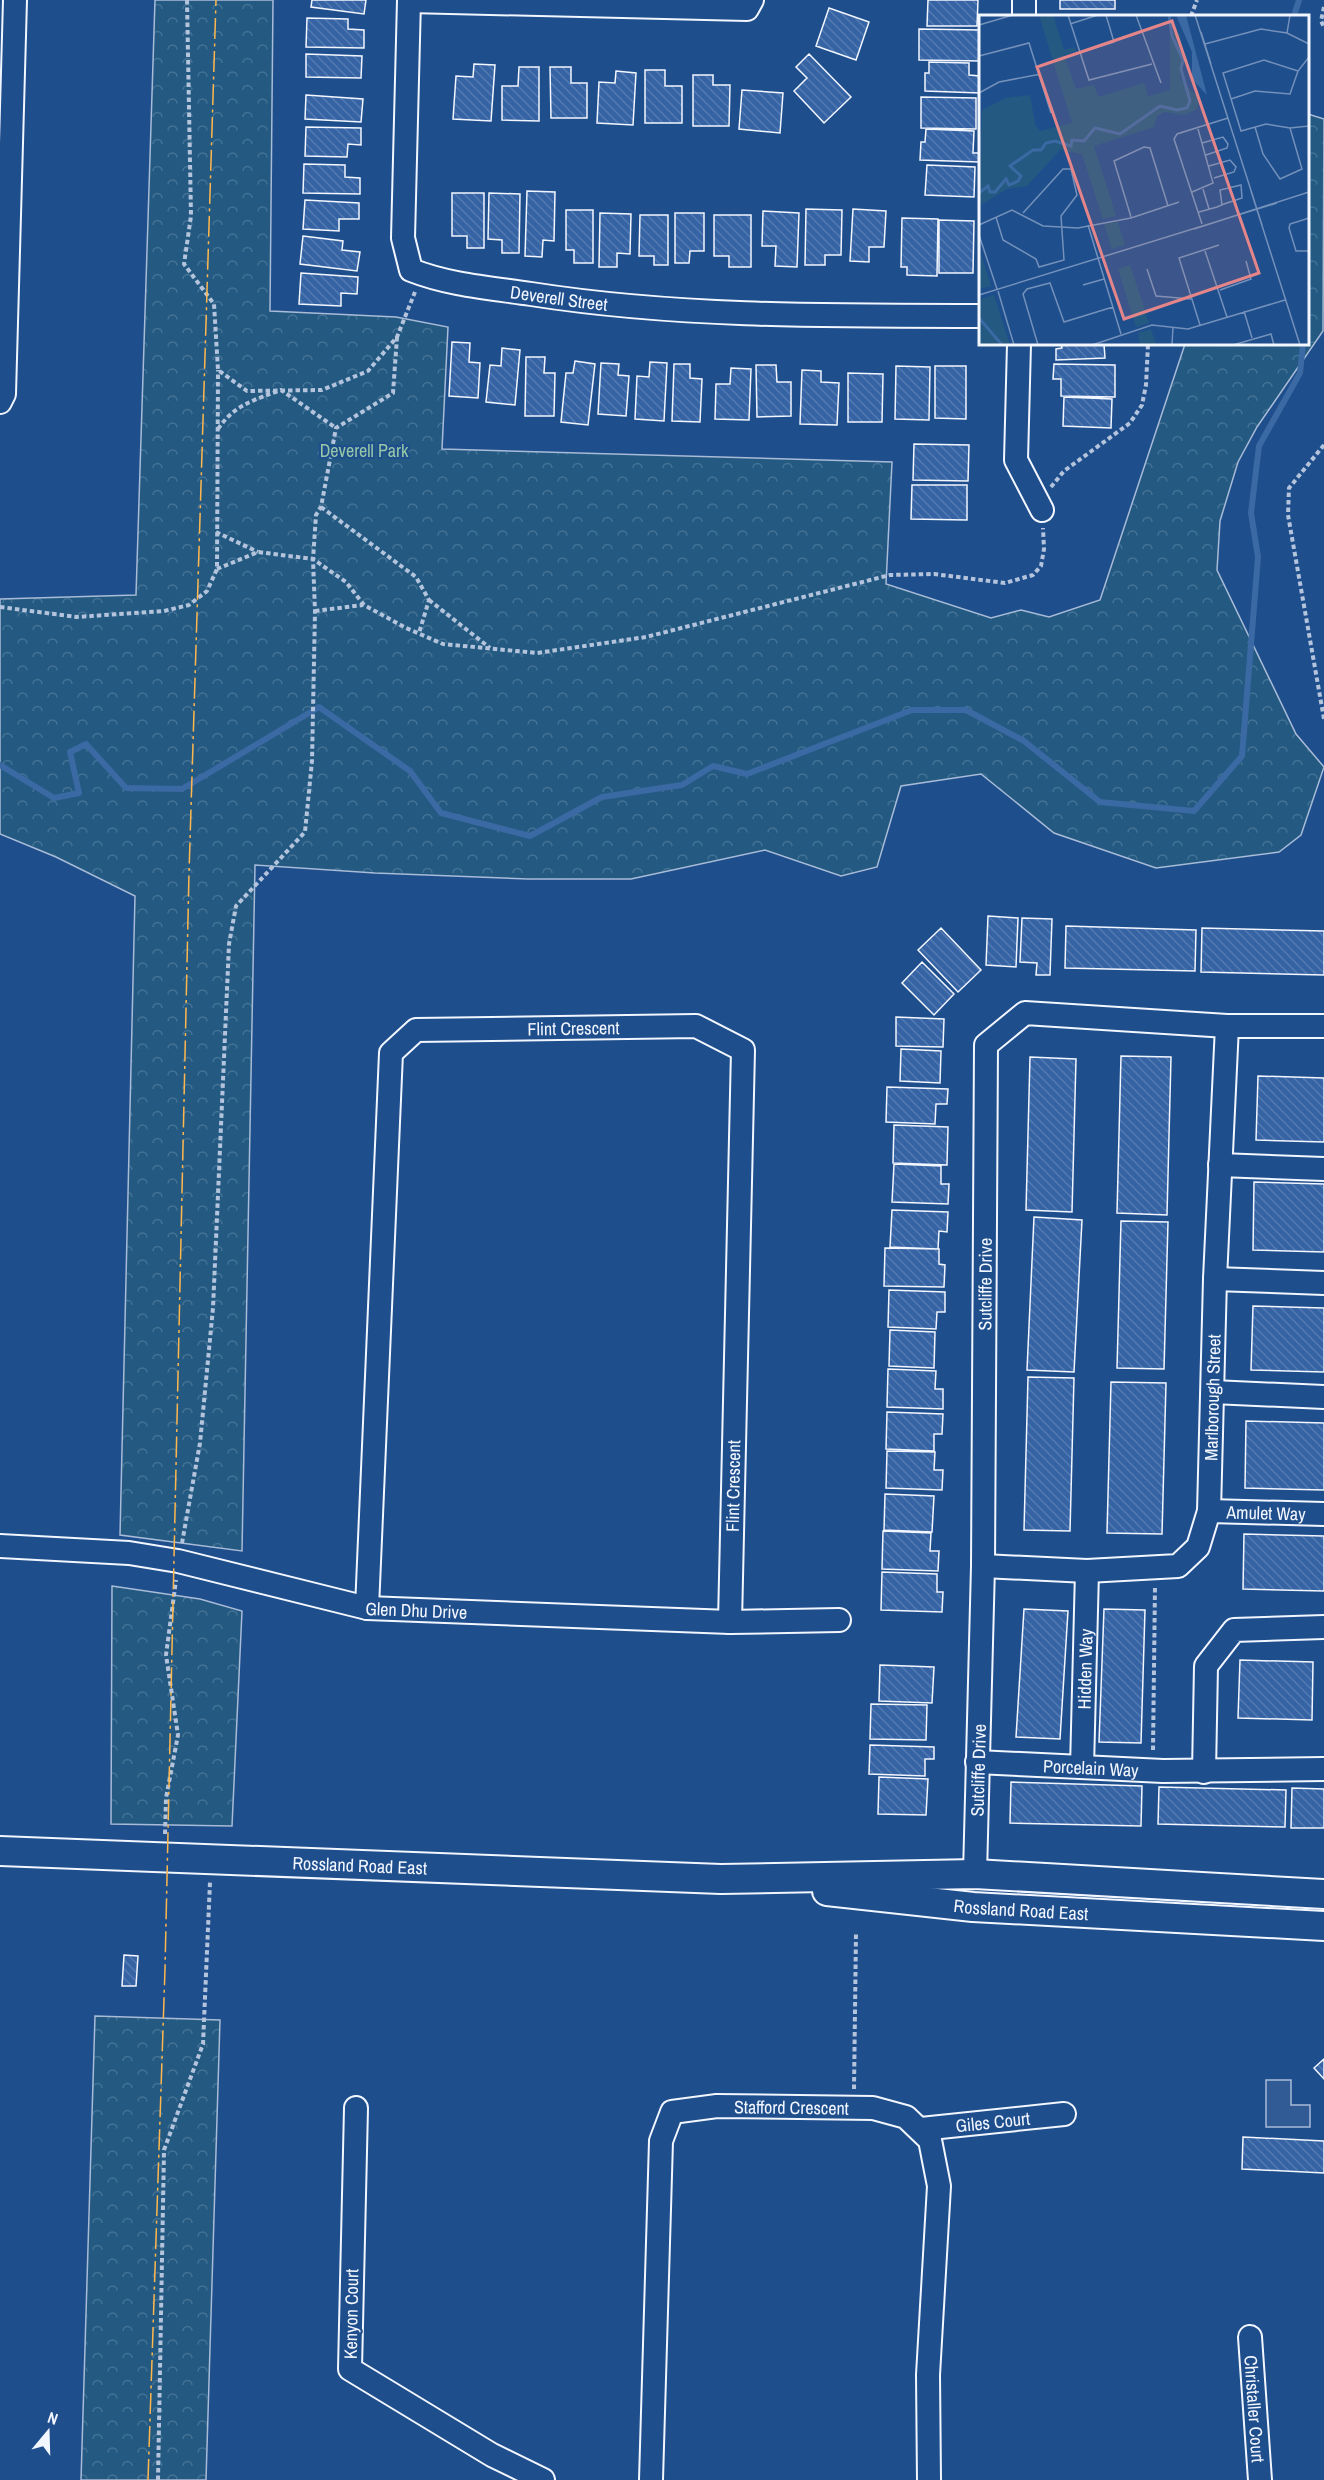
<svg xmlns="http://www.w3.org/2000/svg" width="1324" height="2480" font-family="'Archivo Narrow',sans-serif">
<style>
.forest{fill:url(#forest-crowns);stroke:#a8bbd7;stroke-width:1.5}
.parking{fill:#305b95;stroke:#a8bbd7;stroke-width:1.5}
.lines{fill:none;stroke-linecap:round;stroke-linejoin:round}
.stream{stroke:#3b69a3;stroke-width:6}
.building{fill:url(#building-back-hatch);stroke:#f2f6ff;stroke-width:1.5}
.minor-casing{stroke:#f2f6ff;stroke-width:26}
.major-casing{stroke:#f2f6ff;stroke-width:32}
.path{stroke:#b3c4dc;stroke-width:4;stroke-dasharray:4.5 3;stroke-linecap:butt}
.minor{stroke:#1f4e8c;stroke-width:22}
.major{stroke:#1f4e8c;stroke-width:28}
.power{stroke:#ffb74d;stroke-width:1.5;stroke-dasharray:21 4.5 3 4.5;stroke-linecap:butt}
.labels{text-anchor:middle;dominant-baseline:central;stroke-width:4.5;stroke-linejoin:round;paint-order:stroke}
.street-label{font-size:18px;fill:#f2f6ff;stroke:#1f4e8c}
.park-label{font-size:18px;fill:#97c8a6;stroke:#1f4e8c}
.inset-river{fill:none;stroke:#3b69a3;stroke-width:3}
.inset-road{fill:none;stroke:#7391ba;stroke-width:1.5}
.view{fill:#e38589;fill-opacity:0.15;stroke:#e38589;stroke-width:3}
.inset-edge{fill:none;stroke:#f2f6ff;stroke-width:3}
</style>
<defs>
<pattern id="forest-crowns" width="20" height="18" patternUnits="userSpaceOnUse" patternTransform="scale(1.5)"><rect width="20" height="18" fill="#245a82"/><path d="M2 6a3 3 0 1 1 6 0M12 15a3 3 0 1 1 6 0" fill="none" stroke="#447295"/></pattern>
<pattern id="building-back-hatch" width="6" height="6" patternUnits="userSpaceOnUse" patternTransform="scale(1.5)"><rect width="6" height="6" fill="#3563a3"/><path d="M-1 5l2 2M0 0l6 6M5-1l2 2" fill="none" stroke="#537ab1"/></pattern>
</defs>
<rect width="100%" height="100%" fill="#1f4e8c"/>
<path class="forest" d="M 155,0 L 273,0 L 270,311 L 396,317 L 448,327 L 442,449 L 892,462 L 886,584 L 991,618 L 1021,610 L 1049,617 L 1100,600 L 1185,344 L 1308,344 L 1308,114 L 1324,119 L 1323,331 L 1257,427 L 1238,462 L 1220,521 L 1217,570 L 1296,734 L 1324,767 L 1301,835 L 1279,852 L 1156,868 L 1054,833 L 981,774 L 901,786 L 877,867 L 841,876 L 765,850 L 631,879 L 528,879 L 375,873 L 255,865 L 242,1551 L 120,1535 L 135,896 L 56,857 L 0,834 L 0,599 L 136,595 Z
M 112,1586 L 200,1599 L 242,1611 L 232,1826 L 111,1824 Z
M 95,2016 L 220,2020 L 206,2480 L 81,2480 Z"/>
<path class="parking" d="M 1266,2080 L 1291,2080 L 1291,2105 L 1310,2105 L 1310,2127 L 1266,2127 Z"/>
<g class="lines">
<path class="stream" d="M 1294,16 L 1299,0
M 0,765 L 54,798 L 79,793 L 70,752 L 86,744 L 126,788 L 182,789 L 319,707 L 410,771 L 441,813 L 530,836 L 602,797 L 682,785 L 713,766 L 747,774 L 912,710 L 966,710 L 1024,741 L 1100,802 L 1194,811 L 1242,756 L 1258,557 L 1251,513 L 1259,446 L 1300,373 L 1303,344"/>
</g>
<path class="building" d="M 312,0 L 366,0 L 364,14 L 311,7 Z
M 928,0 L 978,0 L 977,26 L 927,26 Z
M 1060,0 L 1115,0 L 1115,9 L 1060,9 Z
M 829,8 L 869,22 L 856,60 L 816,46 Z
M 307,18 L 348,19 L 348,29 L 364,30 L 364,48 L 306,47 Z
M 919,29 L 980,30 L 980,61 L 919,60 Z
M 306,54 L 362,56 L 361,78 L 306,77 Z
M 809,54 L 851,97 L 824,123 L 794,91 L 807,78 L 796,67 Z
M 929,62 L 969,63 L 969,75 L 980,76 L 980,93 L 925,91 L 925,73 L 929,73 Z
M 474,64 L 495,65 L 491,121 L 453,119 L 456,76 L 473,77 Z
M 519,67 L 539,67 L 539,121 L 502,120 L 502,86 L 518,86 Z
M 550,67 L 571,67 L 571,83 L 587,83 L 587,118 L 551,118 Z
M 645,70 L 665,70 L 665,86 L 682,86 L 682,123 L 645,123 Z
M 616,71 L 636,73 L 633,125 L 597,123 L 599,82 L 615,83 Z
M 693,75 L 713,75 L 713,85 L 730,85 L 729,126 L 693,126 Z
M 742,90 L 783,93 L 780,133 L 739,129 Z
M 306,95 L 363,99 L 361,122 L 305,119 Z
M 921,97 L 976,98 L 976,129 L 921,128 Z
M 306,127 L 361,128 L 361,145 L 348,144 L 347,157 L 305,156 Z
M 926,129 L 974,131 L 973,153 L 979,153 L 979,162 L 920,160 L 921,142 L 925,142 Z
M 304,164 L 345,165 L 345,177 L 360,178 L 360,194 L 303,193 Z
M 927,165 L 975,167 L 974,197 L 925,195 Z
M 527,191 L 555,192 L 554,241 L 543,240 L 542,257 L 525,256 Z
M 452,193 L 484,193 L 484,248 L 467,248 L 467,236 L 452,236 Z
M 489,193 L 520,194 L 519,253 L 502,253 L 502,240 L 488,239 Z
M 305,200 L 359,203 L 359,219 L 339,219 L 339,231 L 303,229 Z
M 806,209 L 842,210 L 841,255 L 825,255 L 825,265 L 805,265 Z
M 853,209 L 886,211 L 884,247 L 869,247 L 869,262 L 850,261 Z
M 566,210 L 593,210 L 593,263 L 574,263 L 574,250 L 566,250 Z
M 763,211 L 799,213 L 797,267 L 775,266 L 776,246 L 762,246 Z
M 600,213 L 631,214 L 630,254 L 617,253 L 617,267 L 599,267 Z
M 675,213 L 704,213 L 704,251 L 690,251 L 689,263 L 675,263 Z
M 640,215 L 668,215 L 668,265 L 654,265 L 654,256 L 639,256 Z
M 714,215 L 751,215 L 751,267 L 729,267 L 729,256 L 714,256 Z
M 902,218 L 938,219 L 937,276 L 907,275 L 907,267 L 901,267 Z
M 939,220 L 974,221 L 973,273 L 939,273 Z
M 303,236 L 343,241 L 342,250 L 360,252 L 357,271 L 300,264 Z
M 301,273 L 358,277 L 357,294 L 341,293 L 341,306 L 299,304 Z
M 452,342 L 470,343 L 469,362 L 480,363 L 478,398 L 449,396 Z
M 1061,344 L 1104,344 L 1105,358 L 1056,360 L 1056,349 L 1062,348 Z
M 502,348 L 520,350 L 515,405 L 486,402 L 490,365 L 501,366 Z
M 526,357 L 545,357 L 544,373 L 555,373 L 554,416 L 525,416 Z
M 575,361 L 595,364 L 588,425 L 561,422 L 566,373 L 573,373 Z
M 650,362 L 667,363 L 664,421 L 635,419 L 637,376 L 649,377 Z
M 601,363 L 619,364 L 618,375 L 629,376 L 626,416 L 598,414 Z
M 674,364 L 690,364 L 690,378 L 702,379 L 700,422 L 672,421 Z
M 1054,364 L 1115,365 L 1115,397 L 1061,396 L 1061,379 L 1053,379 Z
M 756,365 L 776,365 L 777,382 L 791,382 L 791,416 L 757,417 Z
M 896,366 L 930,367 L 929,420 L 895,419 Z
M 935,366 L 966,366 L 966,419 L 935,418 Z
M 731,368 L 751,369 L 749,420 L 715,419 L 716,384 L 730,384 Z
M 802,370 L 821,371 L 821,382 L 839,383 L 837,425 L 800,424 Z
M 848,373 L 883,374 L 882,422 L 848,422 Z
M 1064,397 L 1112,399 L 1111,428 L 1063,426 Z
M 914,444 L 969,445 L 968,481 L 913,480 Z
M 912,485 L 967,485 L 967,520 L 911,519 Z
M 988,916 L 1018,918 L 1016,967 L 986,965 Z
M 1022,918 L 1052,919 L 1050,975 L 1036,975 L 1037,963 L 1020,962 Z
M 1066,926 L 1196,930 L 1195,971 L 1065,968 Z
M 941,928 L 981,970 L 958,992 L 918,950 Z
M 1202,928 L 1324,931 L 1324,975 L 1201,972 Z
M 922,962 L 954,994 L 934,1015 L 902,983 Z
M 896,1017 L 944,1019 L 943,1047 L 896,1046 Z
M 901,1049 L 941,1051 L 940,1083 L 900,1081 Z
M 1121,1056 L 1171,1057 L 1167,1215 L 1117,1213 Z
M 1030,1057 L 1076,1059 L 1072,1212 L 1026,1210 Z
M 1258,1076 L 1324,1078 L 1324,1142 L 1256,1140 Z
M 887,1087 L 948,1089 L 947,1104 L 936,1104 L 935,1124 L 886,1122 Z
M 894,1125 L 948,1127 L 947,1165 L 893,1163 Z
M 894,1164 L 941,1166 L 941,1184 L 949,1184 L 948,1204 L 892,1202 Z
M 1254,1182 L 1324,1184 L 1324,1252 L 1253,1250 Z
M 892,1210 L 948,1212 L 947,1232 L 939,1231 L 938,1249 L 890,1247 Z
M 1034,1217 L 1082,1220 L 1074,1372 L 1027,1370 Z
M 1121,1221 L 1168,1222 L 1164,1369 L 1117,1368 Z
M 885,1248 L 939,1249 L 939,1264 L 945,1265 L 944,1287 L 884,1286 Z
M 889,1290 L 945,1292 L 945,1312 L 937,1312 L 936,1329 L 888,1327 Z
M 1253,1306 L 1324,1308 L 1324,1372 L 1251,1370 Z
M 890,1330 L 935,1332 L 934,1368 L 889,1366 Z
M 888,1369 L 936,1371 L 935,1389 L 943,1389 L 943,1409 L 887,1407 Z
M 1028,1377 L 1074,1378 L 1070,1531 L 1024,1530 Z
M 1111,1382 L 1166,1383 L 1162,1534 L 1107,1533 Z
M 887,1412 L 943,1414 L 942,1434 L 934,1434 L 934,1451 L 886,1449 Z
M 1246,1421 L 1324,1423 L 1324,1490 L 1245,1488 Z
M 887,1451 L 935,1452 L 934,1470 L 943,1470 L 942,1490 L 886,1488 Z
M 885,1494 L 934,1496 L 932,1532 L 884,1530 Z
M 883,1531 L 931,1533 L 930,1551 L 939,1551 L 938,1571 L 882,1569 Z
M 1244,1534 L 1324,1536 L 1324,1591 L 1243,1589 Z
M 882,1572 L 937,1574 L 937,1592 L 943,1592 L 942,1612 L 881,1610 Z
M 1024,1609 L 1068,1611 L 1060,1739 L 1016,1737 Z
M 1104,1609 L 1145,1610 L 1141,1743 L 1099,1742 Z
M 1240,1660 L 1313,1662 L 1312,1720 L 1238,1718 Z
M 880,1665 L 934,1667 L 932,1703 L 879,1701 Z
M 871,1704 L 927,1705 L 926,1740 L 870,1739 Z
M 870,1745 L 934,1747 L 934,1759 L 925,1759 L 925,1776 L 869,1774 Z
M 879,1777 L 928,1779 L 926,1815 L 878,1814 Z
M 1011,1782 L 1142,1786 L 1141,1826 L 1010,1823 Z
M 1159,1787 L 1286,1790 L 1285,1827 L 1158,1824 Z
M 1292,1788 L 1324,1789 L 1324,1828 L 1291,1828 Z
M 124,1955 L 138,1956 L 136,1986 L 122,1986 Z
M 1324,2059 L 1324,2079 L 1314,2068 Z
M 1243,2137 L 1324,2141 L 1324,2173 L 1242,2169 Z"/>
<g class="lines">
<defs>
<g id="minor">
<path id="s1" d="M 409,0 L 403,238 L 411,270 C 449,285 490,288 531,294 C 678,317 831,316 980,316"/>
<path d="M 409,1 L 747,9 L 752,0"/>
<path d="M 1024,16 L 1024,0"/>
<path d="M 1019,344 L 1016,460 L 1042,510"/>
<path d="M 0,402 L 4,394 L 15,0"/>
<path d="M 1220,1165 L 1324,1169"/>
<path d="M 1215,1279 L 1324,1283"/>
<path d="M 1213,1392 L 1324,1397"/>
<path id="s2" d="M 1209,1511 L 1324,1514"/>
<path id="s3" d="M 0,1546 L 129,1553 L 178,1561 L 367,1608 L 730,1622 L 839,1620"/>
<path id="s4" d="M 983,1566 L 1087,1571 L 1178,1566 L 1198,1547 L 1209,1511 L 1215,1279 L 1227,1026"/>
<path id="s5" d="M 367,1608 L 391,1053 L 416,1030 L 696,1026 L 743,1050 L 730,1622"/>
<path id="s6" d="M 977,1762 L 1163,1771 L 1324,1769"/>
<path id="s7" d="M 1082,1767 L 1087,1571"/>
<path d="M 1204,1772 L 1206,1666 L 1234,1630 L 1324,1627"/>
<path id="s8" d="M 975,1874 L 983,1566 L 986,1045 L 1025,1013 L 1227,1026 L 1324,1026"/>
<path d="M 356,2108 L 350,2369 L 492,2455 L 543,2480"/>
<path id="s9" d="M 921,2129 L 1064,2114"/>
<path id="s10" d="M 1250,2337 L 1260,2480"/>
<path id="s11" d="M 651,2480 L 661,2141 L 672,2112 L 717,2106 L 873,2108 L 906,2117 L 930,2140 L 939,2186 L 928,2375 L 929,2480"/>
</g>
<g id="major">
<path id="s12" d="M 0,1851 L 721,1879 L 975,1874 L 1324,1894"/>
<path id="s13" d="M 827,1891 L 973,1907 L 1324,1926"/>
</g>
</defs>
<use href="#minor" class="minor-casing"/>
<use href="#major" class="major-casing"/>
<path class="path" d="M 187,0 L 191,216 L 184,264 L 214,304 L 218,370 L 247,391 L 322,390 L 368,371 L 397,337 L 415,292
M 1324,7 L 1321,21 L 1324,27
M 1191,16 L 1197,0
M 218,429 C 234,405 254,400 281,390 L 336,428
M 1324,445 L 1289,488 L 1288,515 L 1324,719
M 1051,487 L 1064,471 L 1130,423 L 1142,405 L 1146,385 L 1148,344
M 321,507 L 416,577 L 429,600 L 419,633
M 216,532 L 258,552
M 217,569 L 258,552 L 313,559 L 346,582 L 364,605 L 406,628 L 443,644 L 537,653 L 646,637 L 890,575 L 934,574 L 1005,583 L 1033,575 L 1041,566 L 1044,549 L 1043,528
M 429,600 L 490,648
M 0,607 L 77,617 L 164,611 L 189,605 L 207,591 L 217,569 L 218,370
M 315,611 L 363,605
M 182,1543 L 200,1443 L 213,1308 L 229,944 L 236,906 L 305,832 L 312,761 L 315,611 L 313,559 L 316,515 L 321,507 L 336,428 L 393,393 L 397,337
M 1153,1750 L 1155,1586
M 165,1834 L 166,1798 L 178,1735 L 166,1655 L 176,1580
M 854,2089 L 856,1933
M 158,2480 L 164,2150 L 203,2044 L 210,1882"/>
<use href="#minor" class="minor"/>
<use href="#major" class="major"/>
<path class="power" d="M 148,2480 L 165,1969 L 189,873 L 216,0"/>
</g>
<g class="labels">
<g class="street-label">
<text stroke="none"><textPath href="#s1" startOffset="422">Deverell Street</textPath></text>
<text stroke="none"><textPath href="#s5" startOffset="747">Flint Crescent</textPath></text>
<text stroke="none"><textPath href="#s8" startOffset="590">Sutcliffe Drive</textPath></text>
<text stroke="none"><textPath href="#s4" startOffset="374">Marlborough Street</textPath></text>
<text transform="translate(733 1486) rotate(-89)">Flint Crescent</text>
<text stroke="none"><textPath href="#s2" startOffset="57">Amulet Way</textPath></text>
<text stroke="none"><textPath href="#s3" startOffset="423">Glen Dhu Drive</textPath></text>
<text stroke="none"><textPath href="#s7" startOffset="98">Hidden Way</textPath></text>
<text stroke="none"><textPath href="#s6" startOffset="114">Porcelain Way</textPath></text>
<text stroke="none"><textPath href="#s8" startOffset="104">Sutcliffe Drive</textPath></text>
<text stroke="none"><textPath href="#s12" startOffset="360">Rossland Road East</textPath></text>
<text stroke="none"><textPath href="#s13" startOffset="195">Rossland Road East</textPath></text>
<text stroke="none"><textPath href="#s11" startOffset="490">Stafford Crescent</textPath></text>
<text stroke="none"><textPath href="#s9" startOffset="72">Giles Court</textPath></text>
<text transform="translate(351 2314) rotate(-89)">Kenyon Court</text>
<text stroke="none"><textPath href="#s10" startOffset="72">Christaller Court</textPath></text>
</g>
<g class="park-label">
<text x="364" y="450">Deverell Park</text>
</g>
</g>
<g transform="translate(979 15)">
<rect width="330" height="330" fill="#1f4e8c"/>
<path d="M 60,0 L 74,0 L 85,35 L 96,32 L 97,36 L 85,40 L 97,74 L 115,70 L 119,82 L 165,68 L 169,81 L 191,75 L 191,18 L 201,18 L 204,40 L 201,63 L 220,84 L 218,94 L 206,100 L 185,97 L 178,101 L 175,112 L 115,131 L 137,201 L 124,204 L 103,139 L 81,135 L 48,171 L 28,174 L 0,191 L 3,95 L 27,83 L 51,80 L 56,109 L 61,116 L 93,108 ZM 139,207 L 146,230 L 133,234 L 125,209 ZM 0,233 L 12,271 L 0,274 ZM 151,250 L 170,308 L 157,312 L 139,254 ZM 15,280 L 31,330 L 0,330 L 0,285 ZM 172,314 L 177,330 L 161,330 L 159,318 Z" fill="#245a82"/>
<path d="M 29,90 L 52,111 L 38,126 L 15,105 ZM 11,110 L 36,131 L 22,147 L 0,129 Z" fill="#245a82"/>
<path d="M 197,0 L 207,0 L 228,80 L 213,64 L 213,37 Z" fill="#3b69a3"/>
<path class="inset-river" d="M 0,178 L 9,171 L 11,177 L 16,177 L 27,164 L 30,170 L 39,166 L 42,161 L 31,151 L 54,135 L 62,135 L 67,128 L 76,126 L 92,131 L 93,125 L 105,126 L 116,113 L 141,119 L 181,91 L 198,95 L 208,93 L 211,86 L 202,54 L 204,45 L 193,21 L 190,0M 0,303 L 23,330"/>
<path class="inset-road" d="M 89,0 L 110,65 L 173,49M 157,0 L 182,68M 216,0 L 283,210M 91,9 L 119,0M 0,10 L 34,0M 222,17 L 232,49M 308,18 L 311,0M 226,29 L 282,14 L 308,18 L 330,29M 100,38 L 135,27 L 127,0M 0,41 L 50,28 L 72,98M 319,56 L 285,45 L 244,58 L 262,116 L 287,109 L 311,113 L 330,111M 0,78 L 20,67 L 62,59M 252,84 L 276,76 L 311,79 L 319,56 L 330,42M 276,112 L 284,139 L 301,164 L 323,154 L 311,113M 223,128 L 244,122 L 249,129 L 248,133 L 227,140M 230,151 L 251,145 L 257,152 L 255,157 L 235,163M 224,174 L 230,194M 272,176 L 321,330M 213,177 L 234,168 L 219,114M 220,197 L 238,192 L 245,189 L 263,183 L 262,170 L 241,175 L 243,190M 17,202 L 24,225 L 57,244 L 60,252 L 85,245 L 82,201 L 98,180 L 92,154 L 84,154 L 44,198M 152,202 L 135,146 L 165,132 L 171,133 L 189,191M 330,203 L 311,209 L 310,213 L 317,236 L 330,236M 223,209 L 195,124 L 198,119 L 249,103M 0,210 L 33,195 L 64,211 L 99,213 L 152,203 L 200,187M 109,210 L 142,319M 215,214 L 330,177M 0,220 L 18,274M 226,236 L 248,302M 168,254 L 177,281 L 212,284M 104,270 L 125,264M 241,275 L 272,264 L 267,246M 19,276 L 35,330M 0,280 L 298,188M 265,296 L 273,323M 221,310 L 200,243 L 240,230M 59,330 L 44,279 L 48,274 L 71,268 L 85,307 L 134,292M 113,330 L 173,310 L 209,314 L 306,285M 193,330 L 194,312M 254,330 L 292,319 L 295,330"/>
<path class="view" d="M 193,6 L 280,258 L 145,304 L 58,52 Z"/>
<rect width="330" height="330" class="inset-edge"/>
</g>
<g transform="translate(48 2432) rotate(19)" stroke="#1f4e8c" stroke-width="4.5" paint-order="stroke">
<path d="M0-4.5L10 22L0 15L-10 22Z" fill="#f2f6ff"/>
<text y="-9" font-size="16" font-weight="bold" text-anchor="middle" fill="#f2f6ff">N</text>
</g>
</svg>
